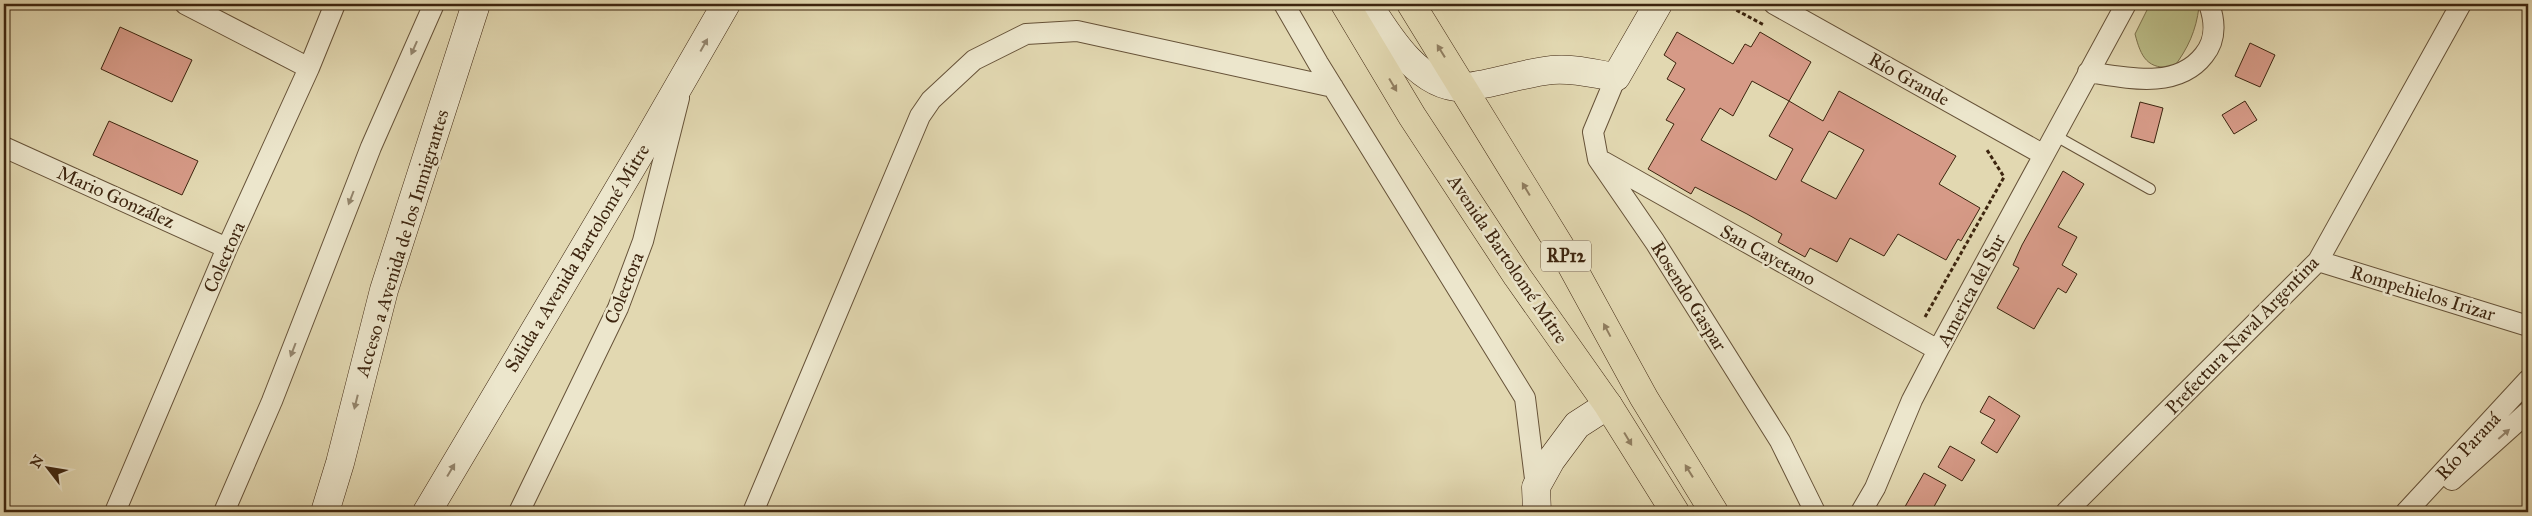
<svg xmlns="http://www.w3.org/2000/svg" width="2532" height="516" font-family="'IM FELL Great Primer',serif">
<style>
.green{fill:#babc87;stroke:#7c704b}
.building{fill:#d69a87;stroke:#3d250f;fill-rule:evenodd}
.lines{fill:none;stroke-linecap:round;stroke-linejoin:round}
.lane-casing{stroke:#665238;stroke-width:12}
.street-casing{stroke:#665238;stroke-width:22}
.secondary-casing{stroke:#3d250f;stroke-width:29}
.primary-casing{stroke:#3d250f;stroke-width:29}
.path{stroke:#3d250f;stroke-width:3;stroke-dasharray:4 2.5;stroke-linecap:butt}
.lane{stroke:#ece6cc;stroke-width:10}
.street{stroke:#ece6cc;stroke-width:20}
.secondary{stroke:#ece6cc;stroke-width:28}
.primary{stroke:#e2d8b1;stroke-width:28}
.oneway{fill:#94866e}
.oneway2{fill:#907e60}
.labels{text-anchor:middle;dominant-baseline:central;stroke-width:5;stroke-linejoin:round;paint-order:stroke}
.shield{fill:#ece6cc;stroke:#725f48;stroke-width:1}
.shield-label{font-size:18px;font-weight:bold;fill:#3d250f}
.street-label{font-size:19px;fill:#3d250f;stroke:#ece6cc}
</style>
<rect width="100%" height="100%" fill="#e2d8b1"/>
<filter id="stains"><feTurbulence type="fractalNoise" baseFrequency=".004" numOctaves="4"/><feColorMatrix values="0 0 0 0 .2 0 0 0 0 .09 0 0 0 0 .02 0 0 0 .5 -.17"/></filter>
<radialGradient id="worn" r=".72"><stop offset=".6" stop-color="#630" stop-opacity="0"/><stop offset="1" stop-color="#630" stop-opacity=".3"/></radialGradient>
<path class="green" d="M 2150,4 L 2196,4 L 2199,7 C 2196,31 2188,48 2174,67 C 2147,70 2141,57 2135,34 Z"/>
<path class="building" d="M 120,27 L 192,60 L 172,102 L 101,69 Z
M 1677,32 L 1733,64 L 1745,44 L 1751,47 L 1760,32 L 1811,62 L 1789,101 L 1823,121 L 1839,91 L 1956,156 L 1939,184 L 1980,208 L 1961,241 L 1958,239 L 1946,260 L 1898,234 L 1884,256 L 1850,238 L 1837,262 L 1810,248 L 1805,257 L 1778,242 L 1782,234 L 1747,214 L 1695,187 L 1691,194 L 1648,169 L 1674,124 L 1666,120 L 1685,89 L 1667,79 L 1676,63 L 1664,55 ZM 1752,81 L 1789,101 L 1769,136 L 1793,149 L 1776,180 L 1701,140 L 1720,108 L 1733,116 ZM 1829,131 L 1864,150 L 1836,199 L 1801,181 Z
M 2250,43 L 2275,55 L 2260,87 L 2235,76 Z
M 2245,101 L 2257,120 L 2234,134 L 2222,115 Z
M 2140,102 L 2163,108 L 2154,143 L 2131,137 Z
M 109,121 L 198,161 L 182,195 L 93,155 Z
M 2063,171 L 2084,184 L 2058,227 L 2077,237 L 2062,265 L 2077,274 L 2066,293 L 2058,288 L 2034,329 L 1997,308 L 2019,268 L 2013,265 L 2022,245 Z
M 1989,396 L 2020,416 L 1997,453 L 1981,443 L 1995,420 L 1980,412 Z
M 1950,446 L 1975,460 L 1962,481 L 1938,467 Z
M 1924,473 L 1946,485 L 1931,512 L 1902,512 Z"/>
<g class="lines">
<defs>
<path id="lane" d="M 2054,135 L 2150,189"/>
<path id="street" d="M 185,4 L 309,68
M 1284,4 L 1318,63 L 1525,398 L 1536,487
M 1774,4 L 2044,155
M 2088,72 C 2127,78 2177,90 2204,55 C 2217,39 2215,21 2209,4
M 1616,77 L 1593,132 L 1598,159 L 1655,242 L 1780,441 L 1815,512
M 4,147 L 227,248
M 1604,162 L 1938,350
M 2318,261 L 2528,326
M 2452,480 L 2528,412
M 115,512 L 227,248 L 309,68 L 335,4
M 224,512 L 272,401 L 371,147 L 434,4
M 519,512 L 618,308 L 643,241 L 679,98
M 753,512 L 920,116 L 931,100 L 974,60 L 1026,34 L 1077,31 L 1333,87
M 1861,512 L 1875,488 L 1912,400 L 1938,350 L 2126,4
M 2066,512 L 2318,261 L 2461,4
M 2406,512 L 2528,380"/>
<path id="secondary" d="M 1368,4 C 1388,36 1421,90 1465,87 C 1495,84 1522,73 1552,70 C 1574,68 1595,74 1616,77 L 1658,4
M 325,512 L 340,463 L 384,290 L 476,4
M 427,512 L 646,143 L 726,4
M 1537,512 L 1536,487 L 1551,460 L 1577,425 L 1608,405"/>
<path id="primary" d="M 1345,4 L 1412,116 L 1517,276 L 1608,405 L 1675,512
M 1411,4 L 1568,259 L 1644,398 L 1714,512"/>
</defs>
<use href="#lane" class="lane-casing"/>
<use href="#street" class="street-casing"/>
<use href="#secondary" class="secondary-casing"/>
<use href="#primary" class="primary-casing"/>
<path class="path" d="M 1725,4 L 1764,25
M 1925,317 L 2004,177 L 1987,150"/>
<use href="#lane" class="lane"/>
<use href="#street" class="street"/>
<use href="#secondary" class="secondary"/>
<use href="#primary" class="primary"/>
</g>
<defs><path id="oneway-solid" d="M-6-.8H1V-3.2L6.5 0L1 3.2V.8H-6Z" transform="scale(1.25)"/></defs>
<g class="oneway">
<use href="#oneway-solid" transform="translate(704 45) rotate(-61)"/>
<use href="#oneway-solid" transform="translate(414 48) rotate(114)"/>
<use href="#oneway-solid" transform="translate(351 198) rotate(111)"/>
<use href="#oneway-solid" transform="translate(293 350) rotate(111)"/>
<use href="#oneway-solid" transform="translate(356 402) rotate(104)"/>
<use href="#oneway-solid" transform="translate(2504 434) rotate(-41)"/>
<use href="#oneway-solid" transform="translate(451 470) rotate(-59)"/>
</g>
<g class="oneway2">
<use href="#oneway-solid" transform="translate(1441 51) rotate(-122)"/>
<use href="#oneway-solid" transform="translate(1393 85) rotate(59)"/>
<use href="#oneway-solid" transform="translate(1526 189) rotate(-121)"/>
<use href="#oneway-solid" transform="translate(1607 330) rotate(-118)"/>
<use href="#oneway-solid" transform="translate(1628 439) rotate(59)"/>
<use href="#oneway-solid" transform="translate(1689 471) rotate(-122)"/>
</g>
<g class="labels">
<rect class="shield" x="1541" y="240.5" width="50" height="31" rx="4"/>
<g class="shield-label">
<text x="1566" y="256">RP12</text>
</g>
<g class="street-label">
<text transform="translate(1909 79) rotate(29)">Río Grande</text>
<text transform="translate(116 197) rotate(24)">Mario González</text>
<text transform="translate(402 243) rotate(-73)">Acceso a Avenida de los Inmigrantes</text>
<text transform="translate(1768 255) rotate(29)">San Cayetano</text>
<text transform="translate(224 257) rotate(-66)">Colectora</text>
<text transform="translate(577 258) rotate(-59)">Salida a Avenida Bartolomé Mitre</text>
<text transform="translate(1508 259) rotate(56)">Avenida Bartolomé Mitre</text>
<text transform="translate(624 288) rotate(-68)">Colectora</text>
<text transform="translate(1971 290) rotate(-62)">America del Sur</text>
<text transform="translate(2423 293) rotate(17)">Rompehielos Irizar</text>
<text transform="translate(1689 296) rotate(58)">Rosendo Gaspar</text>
<text transform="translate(2242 335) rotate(-46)">Prefectura Naval Argentina</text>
<text transform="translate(2468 446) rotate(-47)">Río Paraná</text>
</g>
</g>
<rect width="2532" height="516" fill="none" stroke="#e2d8b1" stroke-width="20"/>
<rect x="5" y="5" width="2522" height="506" fill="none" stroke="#3d250f" stroke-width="2.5"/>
<rect x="10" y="10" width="2512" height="496" fill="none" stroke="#3d250f"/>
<g transform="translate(48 468) rotate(301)" stroke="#ece6cc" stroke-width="4" paint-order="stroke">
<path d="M0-4L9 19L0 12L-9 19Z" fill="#3d250f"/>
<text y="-8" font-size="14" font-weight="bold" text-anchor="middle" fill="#3d250f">N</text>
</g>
<rect width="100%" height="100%" filter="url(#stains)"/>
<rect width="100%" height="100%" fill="url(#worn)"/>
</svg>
